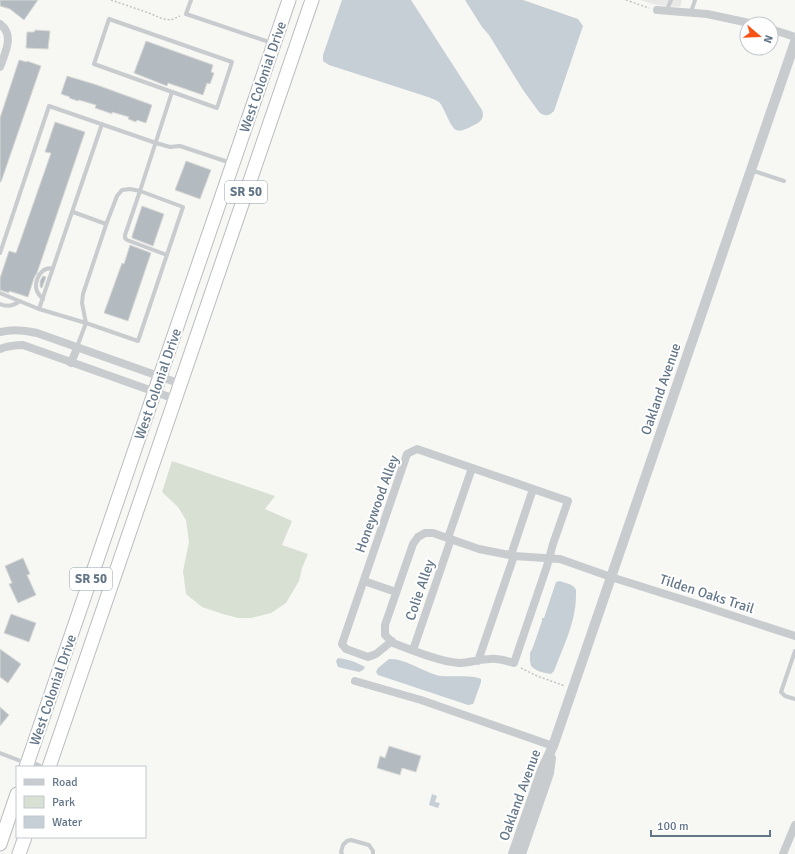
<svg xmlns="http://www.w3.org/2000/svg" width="795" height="854" font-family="Signika,sans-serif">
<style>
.built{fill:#e8e9e7}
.green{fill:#d8e0d4}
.water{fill:#c6cfd5}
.building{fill:#b3bbc1;stroke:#d8d9d6}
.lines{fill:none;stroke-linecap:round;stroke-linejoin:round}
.trunk-casing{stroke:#babdc0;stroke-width:15}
.path{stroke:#c2c3c5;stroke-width:1.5;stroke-dasharray:2 2;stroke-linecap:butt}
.service{stroke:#c9cccf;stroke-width:4}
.minor{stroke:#c9cccf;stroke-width:8}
.tertiary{stroke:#c9cccf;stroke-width:10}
.trunk{stroke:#fff;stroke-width:13}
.labels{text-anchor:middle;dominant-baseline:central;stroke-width:4;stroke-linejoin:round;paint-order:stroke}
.shield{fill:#fff;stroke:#929fac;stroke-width:1}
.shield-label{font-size:13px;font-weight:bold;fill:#637688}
.street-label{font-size:14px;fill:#637688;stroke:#fff}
</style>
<rect width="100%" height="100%" fill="#f7f7f3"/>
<path class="built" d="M 640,0 L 682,0 L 680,7 L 657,5 Z"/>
<path class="green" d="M 172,461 L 275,496 L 265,509 L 292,521 L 282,545 L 308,554 L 302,568 L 299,581 L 286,603 L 271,613 L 251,618 L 238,618 L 223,614 L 202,607 L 186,594 L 183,571 L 189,542 L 186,520 L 178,507 L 162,492 Z"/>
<path class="water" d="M 342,0 L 411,0 L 482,110 C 484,115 483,120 478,123 C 454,136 455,133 444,110 C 443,108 441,104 439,102 C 436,100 431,98 428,97 L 329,65 L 323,61 L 323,55 Z
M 465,0 L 523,0 L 578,19 L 583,26 L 554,111 C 549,116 545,117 539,112 L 523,90 L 489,35 L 482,27 Z
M 560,581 C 565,583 574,584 576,590 C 576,590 576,595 576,596 C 576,622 563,647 554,671 L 551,674 C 543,673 536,671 531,666 L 530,661 L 530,653 L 533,647 L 542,621 L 542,618 L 544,618 L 556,582 Z
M 338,658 C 348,659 356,662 365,667 L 363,670 L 359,672 L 338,667 L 336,661 Z
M 389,659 C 405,658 425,673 441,676 C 453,677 466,675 479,678 L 481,679 L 481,682 L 474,702 L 473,704 L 468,705 L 378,675 L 376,672 L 378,668 Z
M 432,794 L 437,796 L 435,802 L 440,803 L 438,808 L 429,805 Z"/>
<path class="building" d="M 0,0 L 38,0 L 24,20 L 10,9 L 0,6 Z
M 35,30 L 50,31 L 48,49 L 26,48 L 27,32 L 34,32 Z
M 146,41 L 213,65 L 211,72 L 214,73 L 210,84 L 207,83 L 203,95 L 168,83 L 167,86 L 134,73 Z
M 19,60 L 27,62 L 27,61 L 41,66 L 1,182 L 0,182 L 0,118 Z
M 67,76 L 97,85 L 152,105 L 146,123 L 137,120 L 136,122 L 128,119 L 129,117 L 112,112 L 112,114 L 104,111 L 95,108 L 96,105 L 79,100 L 78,101 L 69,98 L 70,97 L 61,94 Z
M 55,122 L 85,132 L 37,273 L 34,278 L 28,297 L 9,291 L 9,293 L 0,290 L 0,278 L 9,251 L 16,253 L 21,239 L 51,153 L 45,152 Z
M 186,161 L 211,170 L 200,199 L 175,190 Z
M 142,206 L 164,214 L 153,246 L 132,238 L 132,236 Z
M 130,245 L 151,253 L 128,321 L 104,313 L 122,263 L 124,264 Z
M 43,276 L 46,277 L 42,288 L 40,287 L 40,281 Z
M 23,558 L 30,574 L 27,575 L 36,595 L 18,603 L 9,584 L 12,583 L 5,566 Z
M 11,614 L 36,623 L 29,642 L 4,633 Z
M 0,649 L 21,664 L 8,683 L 0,677 Z
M 0,707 L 9,715 L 0,726 Z
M 389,746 L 421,756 L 416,772 L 402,768 L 400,775 L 377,768 L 380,756 L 385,758 Z"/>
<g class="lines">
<defs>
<path id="trunk" d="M 26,767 L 289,0
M 49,767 L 312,0
M 0,844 L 17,794
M 19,854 L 25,837"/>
</defs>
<use href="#trunk" class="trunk-casing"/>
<path class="path" d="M 111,0 L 149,13 L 163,19 L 171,20 L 180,16
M 626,0 L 649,8
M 521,668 L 537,676 L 565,686"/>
<path class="service" d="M 191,0 L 186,14 L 272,43
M 667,10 L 671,0
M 691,12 L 695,0
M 109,19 L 232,62 L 217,108 L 94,64 Z
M 751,170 L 784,181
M 73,212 L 106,224
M 0,253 L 49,106 L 156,143 L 170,147 L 180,146 L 231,163
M 0,293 L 39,309 L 86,323 L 82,303 L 83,294 L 107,222 L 117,196 L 122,190 L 130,189 L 140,191 L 125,235 L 125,238 L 127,240 L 167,255
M 43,299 C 40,296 38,294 37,291 C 34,284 38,274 44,270 C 47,268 50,268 53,268
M 0,304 C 8,307 13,306 20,301
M 39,309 L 102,124
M 77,347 L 86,323 L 138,341 L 183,207 L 140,191 L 172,92
M 795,651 L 781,692 L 785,696 L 795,699
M 0,753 L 26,763
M 342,854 L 341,852 L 343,845 L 347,841 L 351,840 L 369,845 L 373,851 L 373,854"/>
<path class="minor" d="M 657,10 L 707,14 L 754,24
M 0,24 C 15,35 5,53 0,67
M 771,29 L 795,37
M 0,332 C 13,329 24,330 37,333 L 181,384
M 0,349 C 8,346 14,345 23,345 L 175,399
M 71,363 L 77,348
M 448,538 L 472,468
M 511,555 L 533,489
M 364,581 L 396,592
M 392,641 L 376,654 L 368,657 L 346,649 L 342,644 L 407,454 L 417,449 L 568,501 L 553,544 L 547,566 L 514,663 C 506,661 499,658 490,659 C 480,659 469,663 459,663 C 440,662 412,650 393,643 L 385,635 L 385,625 L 413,544 L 418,537 L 425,533 L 433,533 L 479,549 L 514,556 L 560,559 L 611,577 L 700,605 L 795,636
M 413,650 L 451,539
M 478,661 L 514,556
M 355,681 L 421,700 L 553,746
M 28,763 L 38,767
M 783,854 L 795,825"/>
<path class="tertiary" d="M 513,854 L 542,770 L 553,746 L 795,42
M 521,854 L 549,773 L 551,758"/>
<use href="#trunk" class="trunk"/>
</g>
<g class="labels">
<g class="shield">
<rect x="225" y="181" width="42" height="22" rx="3"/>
<rect x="70" y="568" width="42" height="22" rx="3"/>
</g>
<g class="shield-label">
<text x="246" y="192">SR 50</text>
<text x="91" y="579">SR 50</text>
</g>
<g class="street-label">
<text transform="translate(263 77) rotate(-71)">West Colonial Drive</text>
<text transform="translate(158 384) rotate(-71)">West Colonial Drive</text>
<text transform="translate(661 389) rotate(-71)">Oakland Avenue</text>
<text transform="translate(377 504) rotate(-70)">Honeywood Alley</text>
<text transform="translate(420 590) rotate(-71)">Colie Alley</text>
<text transform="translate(707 594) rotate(18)">Tilden Oaks Trail</text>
<text transform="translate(53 690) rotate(-71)">West Colonial Drive</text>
<text transform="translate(520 795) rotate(-70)">Oakland Avenue</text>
</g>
</g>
<rect x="16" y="766" width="130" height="72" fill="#ffffff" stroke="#c1c8cf"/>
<rect x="24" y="779" width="20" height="6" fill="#c9cccf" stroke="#c1c8cf"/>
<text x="52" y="786" font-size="12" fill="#637688">Road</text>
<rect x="24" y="796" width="20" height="12" fill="#d8e0d4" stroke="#c1c8cf"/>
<text x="52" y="806" font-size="12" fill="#637688">Park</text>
<rect x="24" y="816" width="20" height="12" fill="#c6cfd5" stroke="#c1c8cf"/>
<text x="52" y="826" font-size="12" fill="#637688">Water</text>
<g transform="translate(759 36) rotate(109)"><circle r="19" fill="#ffffff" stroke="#c1c8cf"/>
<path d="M0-3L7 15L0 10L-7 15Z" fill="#f65315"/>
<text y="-6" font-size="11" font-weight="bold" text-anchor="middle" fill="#637688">N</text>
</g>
<path d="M651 830v6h119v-6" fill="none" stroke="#637688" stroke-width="2"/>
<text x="657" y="830" font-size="12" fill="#637688" stroke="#ffffff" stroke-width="3" paint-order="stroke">100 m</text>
</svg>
